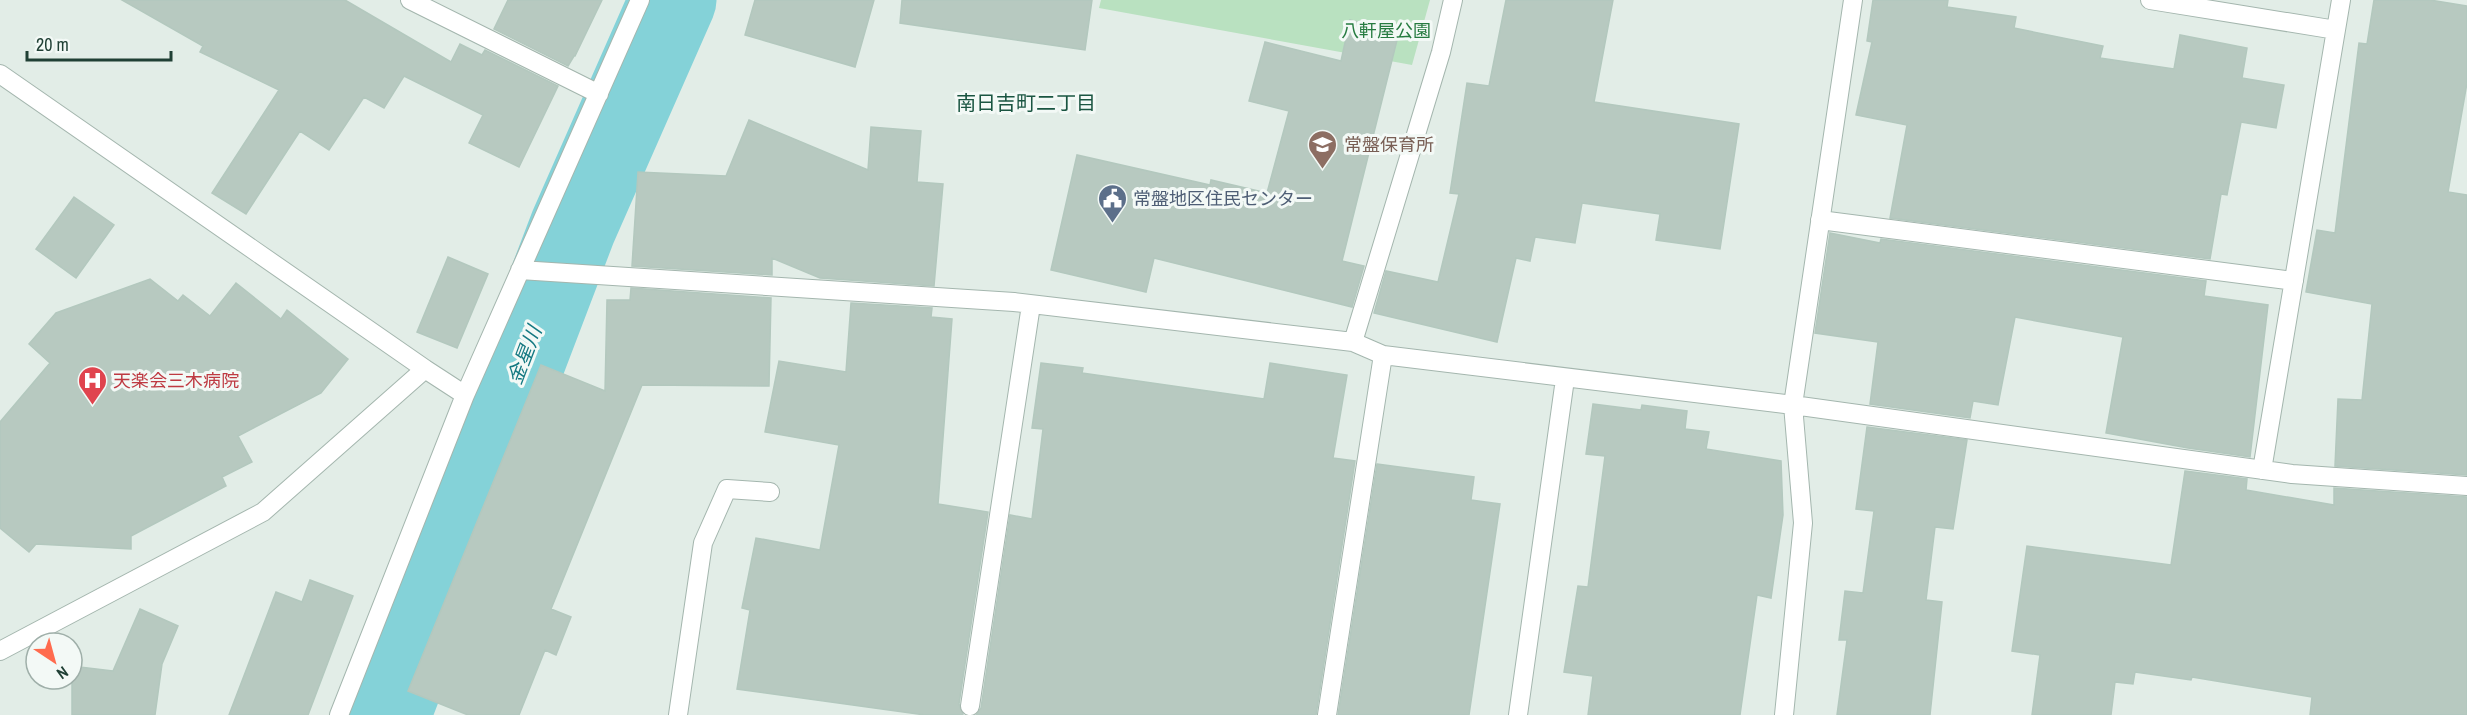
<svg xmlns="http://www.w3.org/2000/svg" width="2467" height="715" font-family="'Archivo Narrow','Noto Sans JP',sans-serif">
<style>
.green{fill:#b9e1c0}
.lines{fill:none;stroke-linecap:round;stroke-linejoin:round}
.river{stroke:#84d2d8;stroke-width:87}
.building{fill:#b7c9c0;stroke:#b3c8be;stroke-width:1.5}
.street-casing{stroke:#a4b6ae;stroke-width:20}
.street{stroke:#fff;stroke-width:18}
.labels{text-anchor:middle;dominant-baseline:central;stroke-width:6;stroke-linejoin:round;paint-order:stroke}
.park-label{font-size:18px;fill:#267b40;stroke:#f3f9f6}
.education-label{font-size:18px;fill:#785e54;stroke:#f3f9f6;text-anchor:start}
.service-label{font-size:18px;fill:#4e5e75;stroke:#f3f9f6;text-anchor:start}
.health-label{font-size:18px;fill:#be3a42;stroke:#f3f9f6;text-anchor:start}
.neighbourhood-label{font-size:20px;fill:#1a5541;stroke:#f3f9f6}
.water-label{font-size:20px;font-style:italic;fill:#147982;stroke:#f3f9f6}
</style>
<rect width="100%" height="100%" fill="#e2ede7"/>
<path class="green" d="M 1101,0 L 1430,0 L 1412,65 L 1099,8 Z"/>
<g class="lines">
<path class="river" d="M 387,715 L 573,227 L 673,0"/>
</g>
<path class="building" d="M 122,0 L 345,0 L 451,62 L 460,44 L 482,55 L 485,50 L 558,86 L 519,167 L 469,143 L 483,115 L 404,76 L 384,108 L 364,97 L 329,150 L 300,131 L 246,214 L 212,193 L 279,90 L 200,52 L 203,46 Z
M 508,0 L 602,0 L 575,56 L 574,56 L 568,66 L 494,29 Z
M 755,0 L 874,0 L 855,67 L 745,35 Z
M 902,0 L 1092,0 L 1085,50 L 900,23 Z
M 1506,0 L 1613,0 L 1594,102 L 1739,124 L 1720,249 L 1656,240 L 1660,214 L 1582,203 L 1575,243 L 1535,237 L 1530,261 L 1516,258 L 1497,342 L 1374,313 L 1386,271 L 1438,282 L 1459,194 L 1450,193 L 1467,83 L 1489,86 Z
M 1873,0 L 1948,0 L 1947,7 L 2016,17 L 2014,28 L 2103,46 L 2100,58 L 2174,69 L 2180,35 L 2247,48 L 2242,78 L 2284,85 L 2276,128 L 2241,122 L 2227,195 L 2221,194 L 2210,259 L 1890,218 L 1907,125 L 1856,115 L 1872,42 L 1867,41 Z
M 2374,0 L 2430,0 L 2467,6 L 2467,83 L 2448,192 L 2467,195 L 2467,475 L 2335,466 L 2338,399 L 2362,400 L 2372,304 L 2306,292 L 2317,230 L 2335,233 L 2359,43 L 2367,44 Z
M 1350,20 L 1399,32 L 1342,261 L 1364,266 L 1352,307 L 1154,258 L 1146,292 L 1051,270 L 1077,155 L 1210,185 L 1211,180 L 1267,193 L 1289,111 L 1249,101 L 1265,42 L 1341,61 Z
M 749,120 L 868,170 L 871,127 L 921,131 L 917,182 L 943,184 L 934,286 L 820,278 L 772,258 L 772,275 L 632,266 L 638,172 L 726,176 Z
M 74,197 L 114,225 L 76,278 L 36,249 Z
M 1830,233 L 1880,243 L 1881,239 L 2206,281 L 2204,296 L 2268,305 L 2250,457 L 2188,448 L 2106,433 L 2123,337 L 2015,317 L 1998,405 L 1973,401 L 1970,418 L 1870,404 L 1878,342 L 1815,333 Z
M 448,257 L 488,274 L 457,348 L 417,332 Z
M 150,279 L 178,301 L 183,295 L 210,316 L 236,283 L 281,319 L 287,310 L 348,359 L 321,393 L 238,436 L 252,462 L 222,477 L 226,486 L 131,536 L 131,549 L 36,544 L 29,552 L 0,528 L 0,422 L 50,363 L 29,344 L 56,313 Z
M 631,288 L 771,298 L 769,386 L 642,385 L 551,609 L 571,617 L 556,655 L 545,650 L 519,715 L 468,715 L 408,691 L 541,365 L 605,391 L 607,300 L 630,300 Z
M 851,303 L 932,308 L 931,317 L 952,319 L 938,504 L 988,512 L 959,704 L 963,715 L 925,715 L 737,689 L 750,610 L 742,608 L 756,538 L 820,550 L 839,445 L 765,432 L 779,361 L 846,372 Z
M 1041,363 L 1083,368 L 1082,373 L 1264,399 L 1270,363 L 1347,375 L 1333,458 L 1355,461 L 1316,715 L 976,715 L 981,708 L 1010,515 L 1032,519 L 1043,429 L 1032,428 Z
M 1593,404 L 1641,410 L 1642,405 L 1687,411 L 1685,429 L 1709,432 L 1706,449 L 1781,461 L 1783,515 L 1771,598 L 1757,595 L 1740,715 L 1588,715 L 1593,676 L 1564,672 L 1578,586 L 1588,587 L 1605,456 L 1586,454 Z
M 1867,427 L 1967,440 L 1953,529 L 1935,527 L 1926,600 L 1942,602 L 1930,715 L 1837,715 L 1847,640 L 1839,640 L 1845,591 L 1863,593 L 1874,511 L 1856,509 Z
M 1377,464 L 1474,477 L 1471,500 L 1500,504 L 1469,715 L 1338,715 Z
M 2185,471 L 2247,479 L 2246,490 L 2334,505 L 2334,488 L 2467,497 L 2467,715 L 2310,715 L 2312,697 L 2192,677 L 2191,680 L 2135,672 L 2133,684 L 2115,682 L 2111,715 L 2032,715 L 2040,655 L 2012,651 L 2027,546 L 2171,565 Z
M 310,580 L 353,596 L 308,715 L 229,715 L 276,592 L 302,602 Z
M 140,609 L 178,626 L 162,664 L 155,715 L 72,715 L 72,666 L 113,671 Z"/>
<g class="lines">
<defs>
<path id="street" d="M 410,0 L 599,94
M 2150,0 L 2336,30
M 0,74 L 425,369 L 465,395
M 1820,220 L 2294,281
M 520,270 L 1014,302 L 1353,342 L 1383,355 L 1793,405 L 2292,474 L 2467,486
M 1353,342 L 1441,52 L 1453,0
M 2262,470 L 2341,0
M 0,651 L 263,512 L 425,369
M 970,706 L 1031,305
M 339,715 L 465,395 L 640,0
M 678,715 L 703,543 L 727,489 L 770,492
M 1327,715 L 1383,355
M 1518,715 L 1565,379
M 1784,715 L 1803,523 L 1793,405 L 1853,0"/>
</defs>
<use href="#street" class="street-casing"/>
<use href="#street" class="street"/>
</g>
<defs>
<symbol id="school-pin" viewBox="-11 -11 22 30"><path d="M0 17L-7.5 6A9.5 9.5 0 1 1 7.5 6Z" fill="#8d6e63" stroke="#f3f9f6"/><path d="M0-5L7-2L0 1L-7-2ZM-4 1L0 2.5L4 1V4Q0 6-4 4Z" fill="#fff"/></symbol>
<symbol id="civic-pin" viewBox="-11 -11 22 30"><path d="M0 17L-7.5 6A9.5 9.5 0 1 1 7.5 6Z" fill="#5c6f8a" stroke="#f3f9f6"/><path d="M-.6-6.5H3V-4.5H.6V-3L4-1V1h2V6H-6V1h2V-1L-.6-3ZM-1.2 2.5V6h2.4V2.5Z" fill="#fff"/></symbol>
<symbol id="hospital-pin" viewBox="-11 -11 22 30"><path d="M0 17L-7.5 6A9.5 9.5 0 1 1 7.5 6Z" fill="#e0444e" stroke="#f3f9f6"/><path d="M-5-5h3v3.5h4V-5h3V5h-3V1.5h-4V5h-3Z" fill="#fff"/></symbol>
</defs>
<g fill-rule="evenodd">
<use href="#school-pin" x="1306" y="128" width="33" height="45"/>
<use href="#civic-pin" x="1096" y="182" width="33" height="45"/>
<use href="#hospital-pin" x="76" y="364" width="33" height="45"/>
</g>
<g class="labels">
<g class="park-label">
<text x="1386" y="30">八軒屋公園</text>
</g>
<g class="education-label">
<text x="1344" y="144">常盤保育所</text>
</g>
<g class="service-label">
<text x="1133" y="198">常盤地区住民センター</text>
</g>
<g class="health-label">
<text x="113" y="380">天楽会三木病院</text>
</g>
<g class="neighbourhood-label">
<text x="1026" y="102">南日吉町二丁目</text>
</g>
<g class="water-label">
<text transform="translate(524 355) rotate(-69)">金星川</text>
</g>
</g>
<g transform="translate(54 661) rotate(144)"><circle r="28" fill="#f3f9f6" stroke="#9fafa9" stroke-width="1.5"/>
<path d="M0-4.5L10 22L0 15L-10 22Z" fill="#ff6b4e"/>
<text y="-9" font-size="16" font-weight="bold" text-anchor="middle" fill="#204035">N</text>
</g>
<path d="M27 51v9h144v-9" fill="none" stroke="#204035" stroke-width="3"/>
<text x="36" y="51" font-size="18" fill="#204035" stroke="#f3f9f6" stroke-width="4.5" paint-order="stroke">20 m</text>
</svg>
